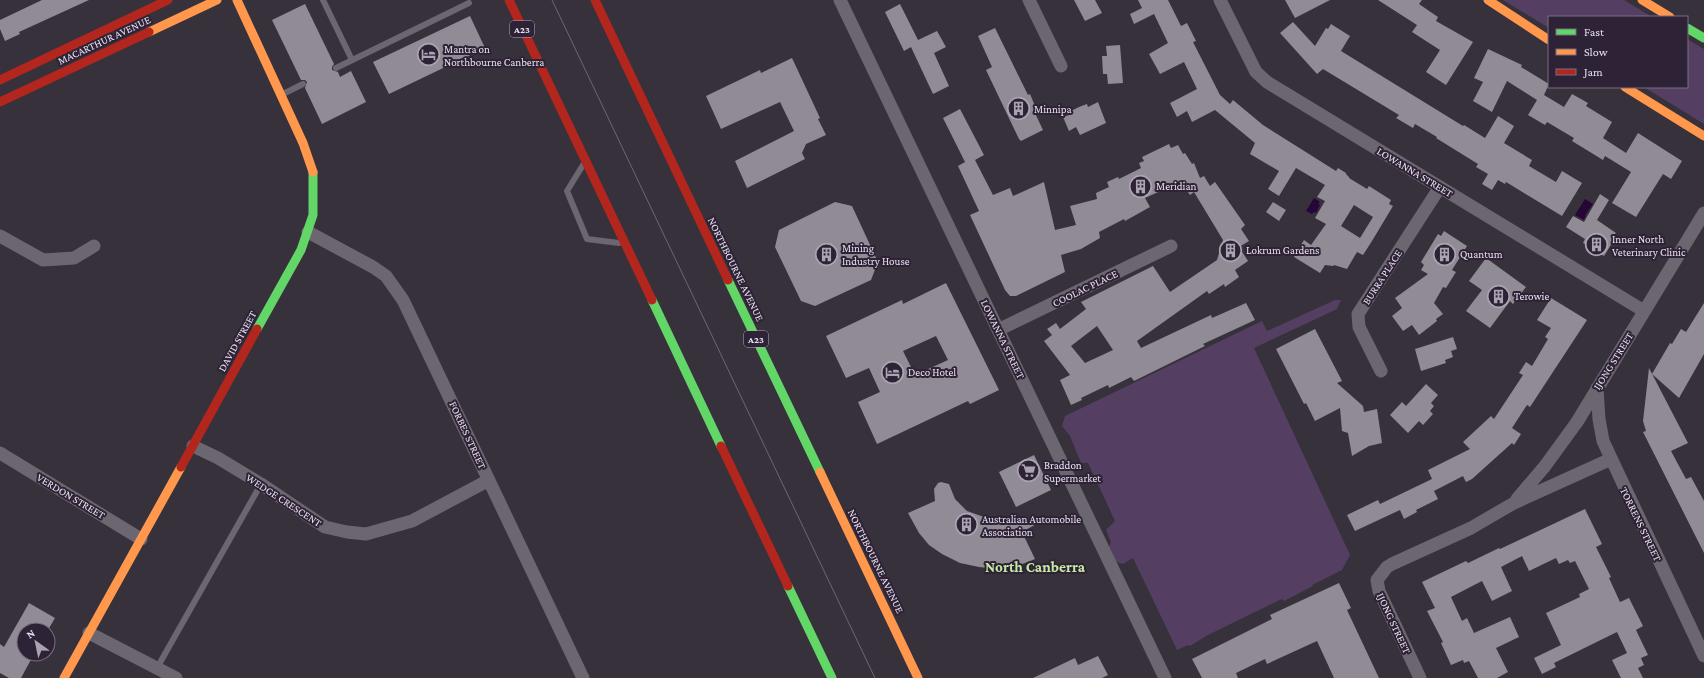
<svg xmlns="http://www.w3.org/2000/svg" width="1704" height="678" font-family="'Crimson Pro',serif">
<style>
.green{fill:#543e62}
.water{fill:#260537}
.building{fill:#918b96;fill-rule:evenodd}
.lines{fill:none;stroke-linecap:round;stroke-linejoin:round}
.lane{stroke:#6b666f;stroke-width:6}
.street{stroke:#6b666f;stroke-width:13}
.fast{stroke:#63d668;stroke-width:9}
.slow{stroke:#ff974d;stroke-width:9}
.jam{stroke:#b3261e;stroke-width:9}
.tram{stroke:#6c676f;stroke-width:1}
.labels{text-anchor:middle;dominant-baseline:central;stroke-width:4;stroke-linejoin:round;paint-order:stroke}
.shield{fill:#2e2336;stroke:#b0a7b7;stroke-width:1}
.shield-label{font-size:10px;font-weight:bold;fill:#e8e0ee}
.street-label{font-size:11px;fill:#e8e0ee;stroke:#2e2336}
.poi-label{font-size:11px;fill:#e8e0ee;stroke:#2e2336;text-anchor:start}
.district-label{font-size:15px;font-weight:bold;fill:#c5eaa3;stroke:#2e2336}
</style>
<rect width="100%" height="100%" fill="#37313c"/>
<path class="green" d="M 1503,0 L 1624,0 L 1652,17 L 1549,17 L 1549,28 Z
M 1687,39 L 1704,49 L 1704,124 L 1644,87 L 1687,87 Z
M 1335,300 L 1341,300 L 1337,309 L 1254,348 L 1350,555 L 1342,570 L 1312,585 L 1313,586 L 1284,601 L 1282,599 L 1208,635 L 1190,646 L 1188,645 L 1177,650 L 1133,558 L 1123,564 L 1112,561 L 1108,549 L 1111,542 L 1106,530 L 1115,521 L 1088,463 L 1081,463 L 1070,436 L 1062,426 L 1065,416 L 1262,321 L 1267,331 Z"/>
<path class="water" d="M 1314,198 L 1320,202 L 1318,204 L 1320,205 L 1316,213 L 1314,212 L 1312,214 L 1306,211 Z
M 1585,199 L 1593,204 L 1586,214 L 1584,220 L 1575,215 Z"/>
<path class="building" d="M 42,0 L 89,0 L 19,32 L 20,34 L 5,41 L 0,29 L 0,20 Z
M 1074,0 L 1095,0 L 1102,13 L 1085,21 Z
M 1138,0 L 1168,0 L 1181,26 L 1187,23 L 1196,41 L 1193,42 L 1220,95 L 1230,104 L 1233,100 L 1263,125 L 1336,171 L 1338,168 L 1346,173 L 1346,174 L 1349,177 L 1349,178 L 1367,189 L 1369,186 L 1391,200 L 1389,204 L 1393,206 L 1372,241 L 1363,255 L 1357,252 L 1347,269 L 1334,265 L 1333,266 L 1325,265 L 1320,273 L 1294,257 L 1304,240 L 1311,245 L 1326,224 L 1315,218 L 1325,201 L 1317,197 L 1325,185 L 1296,168 L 1279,196 L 1268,189 L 1279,171 L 1250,154 L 1255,143 L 1215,110 L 1192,122 L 1187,111 L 1177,117 L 1170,103 L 1197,89 L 1184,62 L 1160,74 L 1149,54 L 1168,43 L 1154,14 L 1134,24 L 1130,14 L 1142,8 ZM 1354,205 L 1373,217 L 1360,238 L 1341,226 Z
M 1285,0 L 1330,0 L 1295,18 Z
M 1378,0 L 1422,0 L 1419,4 L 1438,17 L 1436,21 L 1473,42 L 1446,85 L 1426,72 L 1440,50 L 1412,32 L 1417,25 Z
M 305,4 L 334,64 L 332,67 L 332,70 L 338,72 L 340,77 L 351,71 L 366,102 L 322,124 L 305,88 L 307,82 L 305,80 L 301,80 L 272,20 Z
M 900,4 L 918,40 L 937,31 L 946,47 L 934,53 L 949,86 L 933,94 L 911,47 L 904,51 L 885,12 Z
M 470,16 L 485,48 L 389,94 L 373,62 Z
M 1293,22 L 1315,46 L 1326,28 L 1328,29 L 1331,24 L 1350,36 L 1341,51 L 1463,126 L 1464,125 L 1485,138 L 1498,116 L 1514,126 L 1504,143 L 1532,160 L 1529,166 L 1556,182 L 1562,171 L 1582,183 L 1562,216 L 1506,182 L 1505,184 L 1498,180 L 1492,190 L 1482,184 L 1488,174 L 1476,167 L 1478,164 L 1436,138 L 1437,137 L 1415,124 L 1413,128 L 1396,118 L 1399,115 L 1323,69 L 1317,74 L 1280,33 Z
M 995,28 L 1028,95 L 1030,94 L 1035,106 L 1034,111 L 1043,130 L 1021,141 L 1019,139 L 986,70 L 992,67 L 978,36 Z
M 1120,45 L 1123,83 L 1108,84 L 1107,74 L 1103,74 L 1102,56 L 1107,56 L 1106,46 Z
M 1488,49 L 1522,65 L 1521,67 L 1549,84 L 1544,95 L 1564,107 L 1572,94 L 1588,103 L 1586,106 L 1612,122 L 1603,138 L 1626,153 L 1638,133 L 1682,161 L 1671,179 L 1663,174 L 1636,217 L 1612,203 L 1631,172 L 1605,156 L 1603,160 L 1572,141 L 1574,138 L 1547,122 L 1545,125 L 1528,115 L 1537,100 L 1507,81 L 1492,112 L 1473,101 L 1483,82 L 1474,78 Z
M 792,58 L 820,118 L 818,119 L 826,135 L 806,144 L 802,153 L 805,159 L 747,188 L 735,161 L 794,131 L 780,102 L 721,129 L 706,96 L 760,70 L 761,73 Z
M 1098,102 L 1106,123 L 1080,135 L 1076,127 L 1069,131 L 1063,117 L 1072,114 L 1071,111 L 1079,107 L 1087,104 L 1088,107 Z
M 960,109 L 984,155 L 975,160 L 993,195 L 1010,188 L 1013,196 L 1044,182 L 1055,230 L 1076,225 L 1070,206 L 1097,199 L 1096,193 L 1109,187 L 1107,182 L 1118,177 L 1119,179 L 1141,168 L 1139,163 L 1144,161 L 1142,157 L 1169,144 L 1171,148 L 1178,145 L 1183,154 L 1185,153 L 1192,164 L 1194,163 L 1200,178 L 1204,176 L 1210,186 L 1215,182 L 1245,225 L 1241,229 L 1249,241 L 1239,247 L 1248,261 L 1235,270 L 1239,277 L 1225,287 L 1224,284 L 1209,294 L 1207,291 L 1137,341 L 1141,348 L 1211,315 L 1212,318 L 1246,303 L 1255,320 L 1203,344 L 1205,346 L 1134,381 L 1131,377 L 1109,388 L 1108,385 L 1081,398 L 1082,400 L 1071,405 L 1060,380 L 1070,375 L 1044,341 L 1052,335 L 1047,329 L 1056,323 L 1060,329 L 1086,309 L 1081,302 L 1153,266 L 1170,292 L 1217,260 L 1223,240 L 1194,192 L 1190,195 L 1184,186 L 1176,184 L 1145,198 L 1150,207 L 1125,221 L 1124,219 L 1099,232 L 1100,238 L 1081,249 L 1061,255 L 1065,272 L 1016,296 L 1010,296 L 1005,290 L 970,215 L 979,211 L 958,166 L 965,162 L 943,118 ZM 1097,326 L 1113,350 L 1085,363 L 1071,346 Z
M 1600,194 L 1609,200 L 1597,220 L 1616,233 L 1613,236 L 1615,238 L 1604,256 L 1583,243 L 1585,239 L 1566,227 L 1573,216 L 1584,222 Z
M 835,202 L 852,206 L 878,262 L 871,280 L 815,306 L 801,301 L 775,247 L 779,230 Z
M 1273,202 L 1286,210 L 1279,221 L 1266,212 Z
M 1444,231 L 1467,246 L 1452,270 L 1456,272 L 1446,288 L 1443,287 L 1434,303 L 1443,314 L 1436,319 L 1437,321 L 1419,335 L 1412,325 L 1403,331 L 1392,316 L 1402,308 L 1395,298 L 1428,274 L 1421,270 L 1424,265 L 1421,262 L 1438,234 L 1441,236 Z
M 1486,258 L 1526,287 L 1513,304 L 1510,301 L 1490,328 L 1466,311 L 1482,290 L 1469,281 Z
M 946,283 L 999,390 L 970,404 L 968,401 L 877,444 L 858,402 L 880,392 L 869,368 L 846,378 L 826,336 L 902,300 L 903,304 ZM 936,336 L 948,360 L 915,375 L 903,351 Z
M 1551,298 L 1587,320 L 1530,407 L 1527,405 L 1512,428 L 1521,434 L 1514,445 L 1512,443 L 1472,479 L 1466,482 L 1463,476 L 1434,491 L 1438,499 L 1416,510 L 1417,512 L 1404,519 L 1400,510 L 1355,531 L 1347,515 L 1378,500 L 1380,504 L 1432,479 L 1428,470 L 1470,449 L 1463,442 L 1491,416 L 1494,419 L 1523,375 L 1519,373 L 1526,362 L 1532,366 L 1548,339 L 1545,337 L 1551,328 L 1537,320 Z
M 1704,303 L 1704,354 L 1679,398 L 1652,374 L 1670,343 L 1672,344 L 1681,329 L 1686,332 Z
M 1315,329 L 1342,381 L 1337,383 L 1363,406 L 1364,412 L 1377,409 L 1382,443 L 1369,446 L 1352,456 L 1348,433 L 1342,431 L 1340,408 L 1315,421 L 1306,403 L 1304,404 L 1276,349 Z
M 1453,337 L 1457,349 L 1451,351 L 1453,357 L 1445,360 L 1446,363 L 1421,371 L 1415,349 Z
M 1649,368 L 1688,443 L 1671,451 L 1686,479 L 1691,477 L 1704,501 L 1704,553 L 1643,432 L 1646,431 L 1643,421 Z
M 1426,384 L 1438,395 L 1431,403 L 1434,406 L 1430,411 L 1433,414 L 1423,425 L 1419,421 L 1408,433 L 1390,415 L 1402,402 L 1406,406 Z
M 1034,455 L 1051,490 L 1016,507 L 999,472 Z
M 941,482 L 949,484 L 955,499 L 967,511 L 984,517 L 1040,522 L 1022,532 L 1035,559 L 1015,567 L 997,569 L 979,567 L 960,563 L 942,554 L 929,545 L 919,533 L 908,513 L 935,501 L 934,489 L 938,483 Z
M 1585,509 L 1602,544 L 1596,547 L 1611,577 L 1609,578 L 1620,602 L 1629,598 L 1643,626 L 1636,630 L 1648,655 L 1641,658 L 1644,665 L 1638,668 L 1643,678 L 1621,678 L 1612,660 L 1627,653 L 1617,632 L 1554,663 L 1556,667 L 1542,674 L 1534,658 L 1561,645 L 1546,613 L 1580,597 L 1579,594 L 1589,589 L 1575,561 L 1570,563 L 1568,560 L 1559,564 L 1556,558 L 1529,571 L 1522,556 L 1501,567 L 1512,591 L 1492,601 L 1482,581 L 1451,597 L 1462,621 L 1467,618 L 1474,633 L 1510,617 L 1519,637 L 1496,648 L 1508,672 L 1497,678 L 1478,678 L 1469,661 L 1464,663 L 1463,660 L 1451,665 L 1441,643 L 1443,642 L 1427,611 L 1435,608 L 1422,582 L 1466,561 L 1468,563 L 1499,548 L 1500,549 Z
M 1339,583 L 1351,608 L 1347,610 L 1379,678 L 1334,678 L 1317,641 L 1267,664 L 1265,659 L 1236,673 L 1238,678 L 1202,678 L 1192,659 L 1272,619 L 1270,615 Z
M 29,603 L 55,618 L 48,630 L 24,630 L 24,654 L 34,654 L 21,678 L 9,678 L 0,673 L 0,644 L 4,647 Z
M 1098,656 L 1108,675 L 1102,678 L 1033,678 L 1075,658 L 1078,665 Z"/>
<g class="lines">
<path class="lane" d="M 323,0 L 352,60
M 336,68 L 469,3
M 283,94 L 303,84
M 583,165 L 567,191 L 587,239 L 619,243
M 157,668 L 261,484"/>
<path class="street" d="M 840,0 L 1165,678
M 1029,0 L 1061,66
M 1220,0 L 1256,72 L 1267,82 L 1644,311
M 308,232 L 373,267 L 386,276 L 403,300 L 583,678
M 0,236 L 43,260 L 74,258 L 94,246
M 998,330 L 1171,246
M 1381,371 L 1359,327 L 1358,314 L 1440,187
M 1597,388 L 1599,419 L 1603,441 L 1704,656
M 193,446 L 218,458 L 261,484 L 325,527 L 347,532 L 366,534 L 412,521 L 489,480
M 0,453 L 141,539
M 1517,499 L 1545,466 L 1577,422 L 1704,213
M 89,633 L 176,678
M 1420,678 L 1379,591 L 1377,580 L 1387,567 L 1392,564 L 1471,528 L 1514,503 L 1611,459"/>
<path class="fast" d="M 1687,28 L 1704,38
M 728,280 L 820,472
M 652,300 L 721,446
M 257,329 L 301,250 L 313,215 L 313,172
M 788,586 L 832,678"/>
<path class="slow" d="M 237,0 L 303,143 L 313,172
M 1488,0 L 1549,40
M 1642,0 L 1670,17
M 149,32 L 217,0
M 1625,87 L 1704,136
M 820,472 L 918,678
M 64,678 L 181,467"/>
<path class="jam" d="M 509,0 L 652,300
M 595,0 L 728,280
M 0,80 L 168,0
M 0,102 L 149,32
M 721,446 L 788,586
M 181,467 L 257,329"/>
<path class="tram" d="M 552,0 L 875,678"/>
</g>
<defs>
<symbol id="hotel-ring" viewBox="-11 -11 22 22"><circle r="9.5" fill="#2e2336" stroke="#aaa3b0" stroke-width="1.5"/><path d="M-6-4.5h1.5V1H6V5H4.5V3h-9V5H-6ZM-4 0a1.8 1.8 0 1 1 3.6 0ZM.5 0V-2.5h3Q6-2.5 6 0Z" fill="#aaa3b0"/></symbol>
<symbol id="building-ring" viewBox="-11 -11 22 22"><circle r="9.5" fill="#2e2336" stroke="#aaa3b0" stroke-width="1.5"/><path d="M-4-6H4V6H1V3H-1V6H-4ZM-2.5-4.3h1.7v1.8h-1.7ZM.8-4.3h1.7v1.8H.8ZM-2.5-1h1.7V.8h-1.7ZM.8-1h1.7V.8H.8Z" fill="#aaa3b0"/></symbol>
<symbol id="supermarket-ring" viewBox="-11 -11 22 22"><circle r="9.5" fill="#2e2336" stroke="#aaa3b0" stroke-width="1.5"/><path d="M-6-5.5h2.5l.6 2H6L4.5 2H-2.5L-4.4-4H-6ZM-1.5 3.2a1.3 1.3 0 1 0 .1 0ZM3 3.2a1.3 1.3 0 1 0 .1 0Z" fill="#aaa3b0"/></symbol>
</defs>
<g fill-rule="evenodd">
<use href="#hotel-ring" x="416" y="42" width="25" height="25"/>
<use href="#building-ring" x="1006" y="96" width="25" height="25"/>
<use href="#building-ring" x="1128" y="174" width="25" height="25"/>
<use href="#building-ring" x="1584" y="232" width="25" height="25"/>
<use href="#building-ring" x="1218" y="238" width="25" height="25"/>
<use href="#building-ring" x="814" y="242" width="25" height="25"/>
<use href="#building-ring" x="1432" y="242" width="25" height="25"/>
<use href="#building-ring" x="1486" y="284" width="25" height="25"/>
<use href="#hotel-ring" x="880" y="360" width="25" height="25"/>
<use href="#supermarket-ring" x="1016" y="458" width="25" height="25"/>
<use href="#building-ring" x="954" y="512" width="25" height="25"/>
</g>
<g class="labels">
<g class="shield">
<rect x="510" y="21" width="24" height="16" rx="3"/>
<rect x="744" y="331" width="24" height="16" rx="3"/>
</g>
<g class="shield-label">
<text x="522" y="29">A23</text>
<text x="756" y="339">A23</text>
</g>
<g class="street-label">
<text transform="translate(104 40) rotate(-25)">MACARTHUR AVENUE</text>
<text transform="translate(1415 172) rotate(31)">LOWANNA STREET</text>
<text transform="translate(736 269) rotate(64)">NORTHBOURNE AVENUE</text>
<text transform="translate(1382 277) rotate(-57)">BURRA PLACE</text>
<text transform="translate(1085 288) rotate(-26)">COOLAC PLACE</text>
<text transform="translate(1003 339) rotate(64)">LOWANNA STREET</text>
<text transform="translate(237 341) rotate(-61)">DAVID STREET</text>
<text transform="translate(1613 361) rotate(-58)">IJONG STREET</text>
<text transform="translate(468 435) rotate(65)">FORBES STREET</text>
<text transform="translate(71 496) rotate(31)">VERDON STREET</text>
<text transform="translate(284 500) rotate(33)">WEDGE CRESCENT</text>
<text transform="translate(1641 524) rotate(64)">TORRENS STREET</text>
<text transform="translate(876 561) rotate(64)">NORTHBOURNE AVENUE</text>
<text transform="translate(1394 623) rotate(65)">IJONG STREET</text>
</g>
<g class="poi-label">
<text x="444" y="49">Mantra on<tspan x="444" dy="13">Northbourne Canberra</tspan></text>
<text x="1034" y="109">Minnipa</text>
<text x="1156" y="186">Meridian</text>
<text x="1612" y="239">Inner North<tspan x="1612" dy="13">Veterinary Clinic</tspan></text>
<text x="842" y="248">Mining<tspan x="842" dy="13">Industry House</tspan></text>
<text x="1246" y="250">Lokrum Gardens</text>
<text x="1460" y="254">Quantum</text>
<text x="1514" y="296">Terowie</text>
<text x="908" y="372">Deco Hotel</text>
<text x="1044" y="465">Braddon<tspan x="1044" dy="13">Supermarket</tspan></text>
<text x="982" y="519">Australian Automobile<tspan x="982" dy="13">Association</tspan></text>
</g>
<g class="district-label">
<text x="1035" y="567">North Canberra</text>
</g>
</g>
<rect x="1548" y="16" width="140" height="72" fill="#2e2336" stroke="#786f80"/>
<rect x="1556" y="29" width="20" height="6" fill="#63d668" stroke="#786f80"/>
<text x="1584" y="36" font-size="12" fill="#e8e0ee">Fast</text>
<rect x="1556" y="49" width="20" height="6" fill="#ff974d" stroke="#786f80"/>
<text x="1584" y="56" font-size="12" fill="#e8e0ee">Slow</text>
<rect x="1556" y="69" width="20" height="6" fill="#b3261e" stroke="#786f80"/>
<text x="1584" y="76" font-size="12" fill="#e8e0ee">Jam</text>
<g transform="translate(36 642) rotate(327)"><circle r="19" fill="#2e2336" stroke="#786f80"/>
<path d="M0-3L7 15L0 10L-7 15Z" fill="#aaa3b0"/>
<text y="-6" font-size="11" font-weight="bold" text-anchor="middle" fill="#e8e0ee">N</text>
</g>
</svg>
